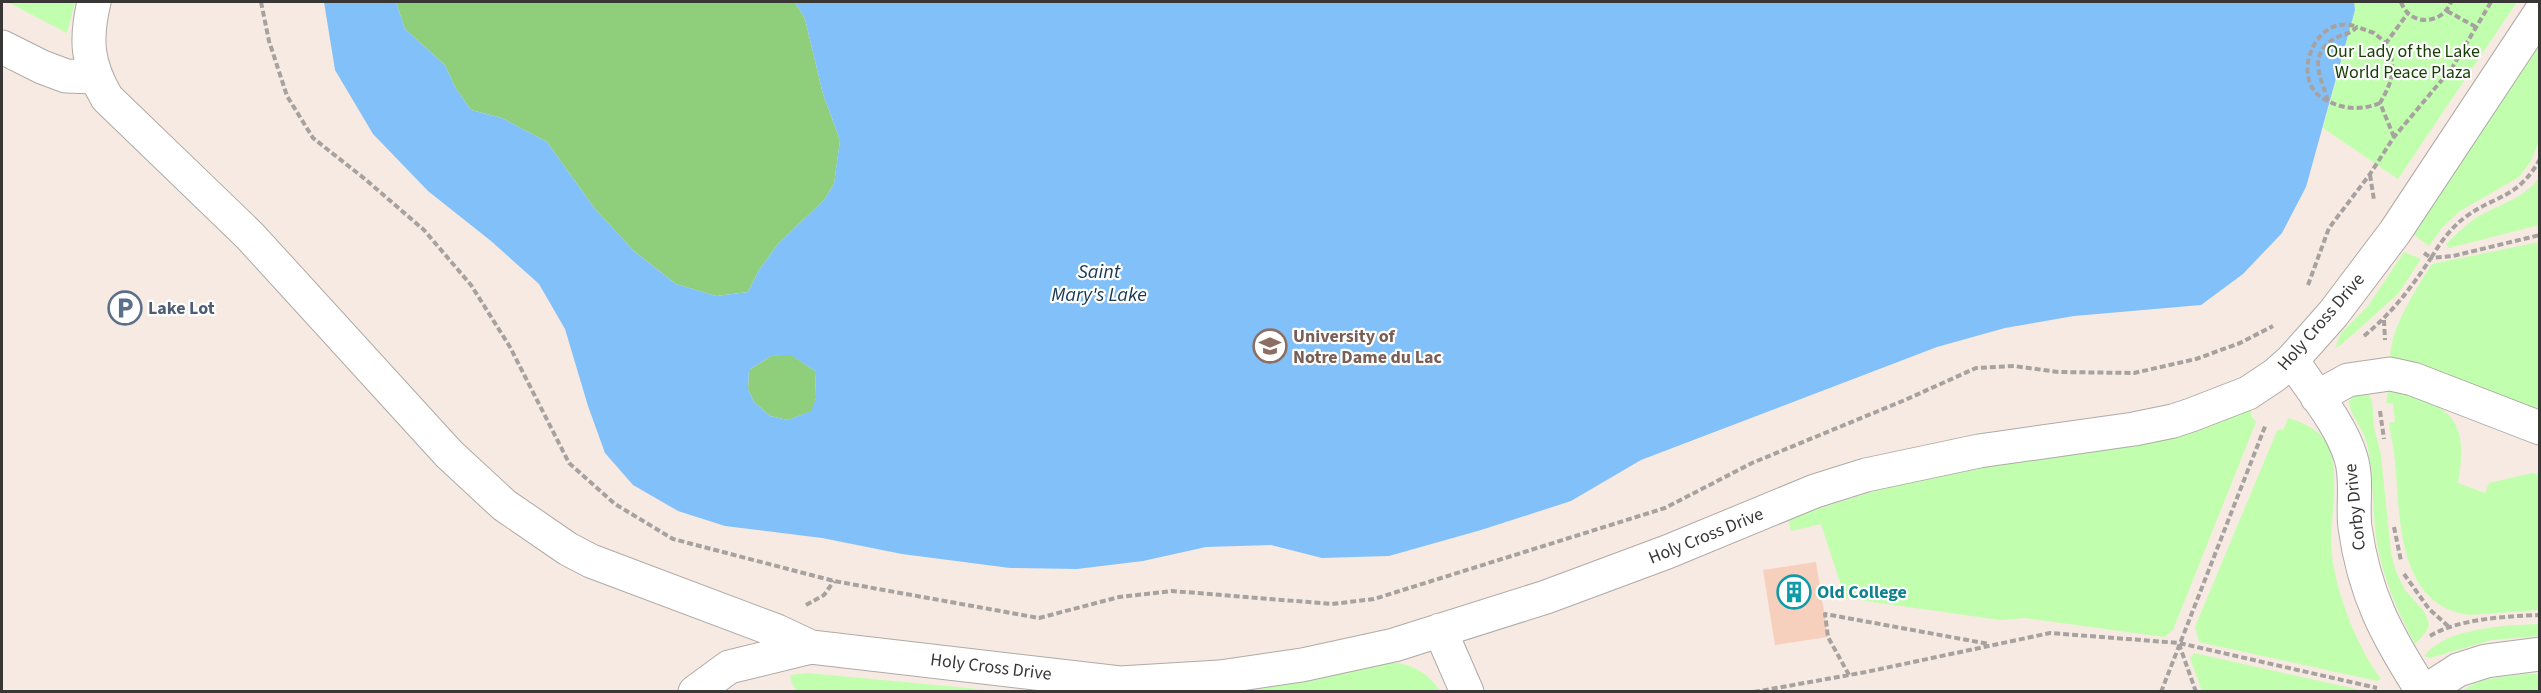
<svg xmlns="http://www.w3.org/2000/svg" width="2541" height="693" font-family="'Source Sans 3',sans-serif">
<style>
.built{fill:#f7eae2}
.green{fill:#c1feae}
.forest{fill:#8fce7b}
.water{fill:#82c0f9;fill-rule:evenodd}
.building{fill:#f7cfbd}
.lines{fill:none;stroke-linecap:round;stroke-linejoin:round}
.minor-casing{stroke:#afaaa7;stroke-width:35}
.path{stroke:#a7a2a0;stroke-width:4;stroke-dasharray:6 3;stroke-linecap:butt}
.minor{stroke:#fff;stroke-width:33}
.labels{text-anchor:middle;dominant-baseline:central;stroke-width:4.5;stroke-linejoin:round;paint-order:stroke}
.park-label{font-size:18px;fill:#163e04;stroke:#fff}
.service-label{font-size:18px;font-weight:bold;fill:#4e5e75;stroke:#fff;text-anchor:start}
.street-label{font-size:18px;fill:#393736;stroke:#fff}
.education-label{font-size:18px;font-weight:bold;fill:#785e54;stroke:#fff;text-anchor:start}
.culture-label{font-size:18px;font-weight:bold;fill:#0d838f;stroke:#fff;text-anchor:start}
.water-label{font-size:20px;font-style:italic;fill:#153753;stroke:#fff}
</style>
<rect width="100%" height="100%" fill="#fdf7f4"/>
<path class="built" d="M 2,2 L 2539,2 L 2539,691 L 2,691 Z"/>
<path class="green" d="M 7,2 L 75,2 L 67,33 L 11,4 Z
M 2354,2 L 2517,2 L 2398,179 L 2323,128 L 2355,10 Z
M 2539,44 L 2539,141 L 2531,161 L 2519,177 L 2460,211 L 2441,229 L 2429,246 L 2414,235 Z
M 2539,178 L 2539,225 L 2449,248 L 2446,244 C 2457,234 2467,223 2479,216 C 2501,204 2524,198 2539,178 Z
M 2539,242 L 2539,411 L 2391,363 C 2386,334 2417,288 2432,264 Z
M 2404,252 L 2421,259 L 2398,294 L 2341,345 L 2335,348 L 2341,333 L 2368,306 Z
M 2389,388 C 2449,407 2470,415 2458,483 L 2485,493 L 2489,483 L 2532,473 L 2539,475 L 2539,610 L 2470,615 C 2401,607 2400,526 2396,473 C 2395,456 2392,440 2389,423 L 2395,422 L 2393,403 L 2386,403 Z
M 2367,390 L 2372,401 L 2374,427 L 2381,455 L 2391,553 L 2396,572 L 2405,590 L 2424,611 L 2429,624 L 2426,632 L 2415,644 C 2397,610 2381,574 2376,536 C 2372,506 2374,474 2367,444 C 2364,429 2352,418 2349,403 L 2353,393 Z
M 2251,408 L 2251,416 L 2256,422 L 2173,630 L 2164,637 L 2025,618 L 2000,620 L 1845,598 L 1821,524 L 1791,531 L 1788,518 L 1907,481 L 1969,466 L 2167,438 L 2221,422 Z
M 2288,418 C 2302,422 2318,429 2326,442 C 2341,467 2331,514 2331,542 C 2332,584 2356,646 2381,679 L 2377,681 L 2208,644 L 2199,642 L 2195,627 L 2277,431 L 2284,429 Z
M 2539,624 L 2539,636 L 2491,640 L 2430,658 L 2424,656 C 2445,628 2506,625 2539,624 Z
M 2194,653 L 2356,689 L 2359,691 L 2202,691 L 2190,658 Z
M 1386,662 C 1410,663 1427,671 1440,691 L 1235,692 L 1314,680 Z
M 807,673 L 1000,691 L 797,691 L 792,684 L 790,675 Z
M 2524,674 L 2539,674 L 2539,691 L 2463,691 C 2480,677 2502,677 2524,674 Z"/>
<path class="forest" d="M 396,2 L 795,2 L 805,19 L 823,94 L 840,140 L 834,184 L 824,200 L 778,244 L 759,270 L 748,292 L 716,296 L 676,284 L 635,252 L 595,209 L 547,142 L 502,118 L 471,110 L 455,87 L 445,65 L 405,29 Z
M 790,354 L 815,371 L 816,398 L 812,411 L 788,420 L 770,416 L 754,402 L 748,389 L 749,370 L 771,356 Z"/>
<path class="water" d="M 324,2 L 396,2 L 405,29 L 445,65 L 455,87 L 471,110 L 502,118 L 547,142 L 595,209 L 635,252 L 676,284 L 716,296 L 748,292 L 759,270 L 778,244 L 824,200 L 834,184 L 840,140 L 823,94 L 805,19 L 795,2 L 2354,2 L 2355,10 L 2306,187 L 2282,233 L 2243,274 L 2201,305 L 2074,316 L 2005,328 L 1937,347 L 1641,460 L 1571,501 L 1481,530 L 1389,556 L 1322,558 L 1271,545 L 1206,547 L 1143,561 L 1077,569 L 1010,568 L 902,554 L 822,538 L 725,526 L 678,511 L 633,485 L 605,453 L 588,406 L 565,329 L 539,284 L 491,241 L 428,191 L 373,134 L 335,70 ZM 791,355 L 815,371 L 816,398 L 811,411 L 788,420 L 770,416 L 754,402 L 748,389 L 749,370 L 771,356 Z"/>
<path class="building" d="M 1816,562 L 1828,637 L 1775,645 L 1763,570 Z"/>
<g class="lines">
<defs>
<path id="minor" d="M 94,2 C 85,40 87,64 107,98 L 250,236 L 449,454 L 504,505 L 568,549 L 591,561 L 777,631 L 811,647
M 2,47 L 42,67 L 66,76 L 95,77
M 2292,360 C 2312,391 2340,422 2351,458 C 2358,481 2352,505 2355,527 C 2364,594 2387,636 2423,692
M 2317,397 L 2348,380 L 2390,374 L 2413,379 L 2540,428
M 1440,630 L 1467,692
M 695,692 L 729,667 L 811,647 L 1120,683 L 1220,677 L 1302,665 L 1394,645 L 1546,597 L 1667,552 L 1815,491 L 1866,475 L 1979,451 L 2134,429 L 2173,421 L 2191,415 L 2248,393 L 2275,375 L 2292,360 L 2333,314 L 2395,232 L 2540,13
M 2424,692 L 2458,670 L 2486,661 L 2540,654"/>
</defs>
<use href="#minor" class="minor-casing"/>
<path class="path" d="M 261,2 L 269,41 L 287,96 L 313,138 L 365,179 L 424,230 L 471,285 L 510,347 L 569,463 L 615,504 L 673,539 L 834,581 L 1039,618 L 1119,597 L 1172,591 L 1332,604 L 1374,599 L 1665,508 L 1752,463 L 1905,400 L 1976,368 L 2014,366 L 2058,372 L 2134,373 L 2196,359 L 2240,343 L 2273,326
M 2401,2 C 2410,27 2442,25 2451,2
M 2447,11 L 2476,27
M 2328,101 C 2286,84 2315,10 2357,27
M 2380,103 C 2363,110 2345,110 2328,101 C 2322,79 2307,58 2332,40 C 2340,34 2350,35 2357,27 L 2374,33 L 2386,43
M 2394,137 L 2380,103 C 2393,80 2397,68 2386,43 L 2408,13
M 2370,175 L 2374,200
M 2424,253 L 2431,258 C 2440,243 2450,229 2464,218 C 2496,194 2517,200 2540,159
M 2308,285 L 2329,228 L 2370,174 L 2394,137 L 2452,68 L 2491,2
M 2384,320 L 2385,340
M 2364,336 C 2392,313 2411,288 2431,258 L 2453,256 L 2540,235
M 2380,411 L 2384,439
M 2394,527 L 2401,561
M 2404,574 L 2429,609 L 2448,626
M 806,605 L 824,595 L 834,581
M 2430,636 C 2457,619 2507,616 2540,615
M 2179,644 L 2196,692
M 1849,675 L 1828,637 L 1825,614 L 1989,644
M 1754,692 L 1866,672 L 2050,633 L 2179,643 L 2377,688
M 2161,692 L 2266,424"/>
<use href="#minor" class="minor"/>
</g>
<defs>
<symbol id="parking-ring" viewBox="-11 -11 22 22"><circle r="9.5" fill="#fff" stroke="#5c6f8a" stroke-width="1.5"/><path d="M-3.5-5.5H1a3.5 3.5 0 0 1 0 7H-1V5.5H-3.5ZM-1-3.4V-.6H.8a1.4 1.4 0 0 0 0-2.8Z" fill="#5c6f8a"/></symbol>
<symbol id="university-ring" viewBox="-11 -11 22 22"><circle r="9.5" fill="#fff" stroke="#8d6e63" stroke-width="1.5"/><path d="M0-5L7-2L0 1L-7-2ZM-4 1L0 2.5L4 1V4Q0 6-4 4Z" fill="#8d6e63"/></symbol>
<symbol id="building-ring" viewBox="-11 -11 22 22"><circle r="9.5" fill="#fff" stroke="#0f9aa8" stroke-width="1.5"/><path d="M-4-6H4V6H1V3H-1V6H-4ZM-2.5-4.3h1.7v1.8h-1.7ZM.8-4.3h1.7v1.8H.8ZM-2.5-1h1.7V.8h-1.7ZM.8-1h1.7V.8H.8Z" fill="#0f9aa8"/></symbol>
</defs>
<g fill-rule="evenodd">
<use href="#parking-ring" x="106" y="289" width="38" height="38"/>
<use href="#university-ring" x="1251" y="327" width="38" height="38"/>
<use href="#building-ring" x="1775" y="573" width="38" height="38"/>
</g>
<g class="labels">
<g class="park-label">
<text x="2403" y="51">Our Lady of the Lake<tspan x="2403" dy="21">World Peace Plaza</tspan></text>
</g>
<g class="service-label">
<text x="148" y="308">Lake Lot</text>
</g>
<g class="street-label">
<text transform="translate(2321 322) rotate(-49)">Holy Cross Drive</text>
<text transform="translate(2355 507) rotate(-96)">Corby Drive</text>
<text transform="translate(1706 536) rotate(-22)">Holy Cross Drive</text>
<text transform="translate(991 667) rotate(7)">Holy Cross Drive</text>
</g>
<g class="education-label">
<text x="1293" y="336">University of<tspan x="1293" dy="21">Notre Dame du Lac</tspan></text>
</g>
<g class="culture-label">
<text x="1817" y="592">Old College</text>
</g>
<g class="water-label">
<text x="1099" y="272">Saint<tspan x="1099" dy="23">Mary's Lake</tspan></text>
</g>
</g>
<rect width="2541" height="693" fill="none" stroke="#393736" stroke-width="6"/>
</svg>
